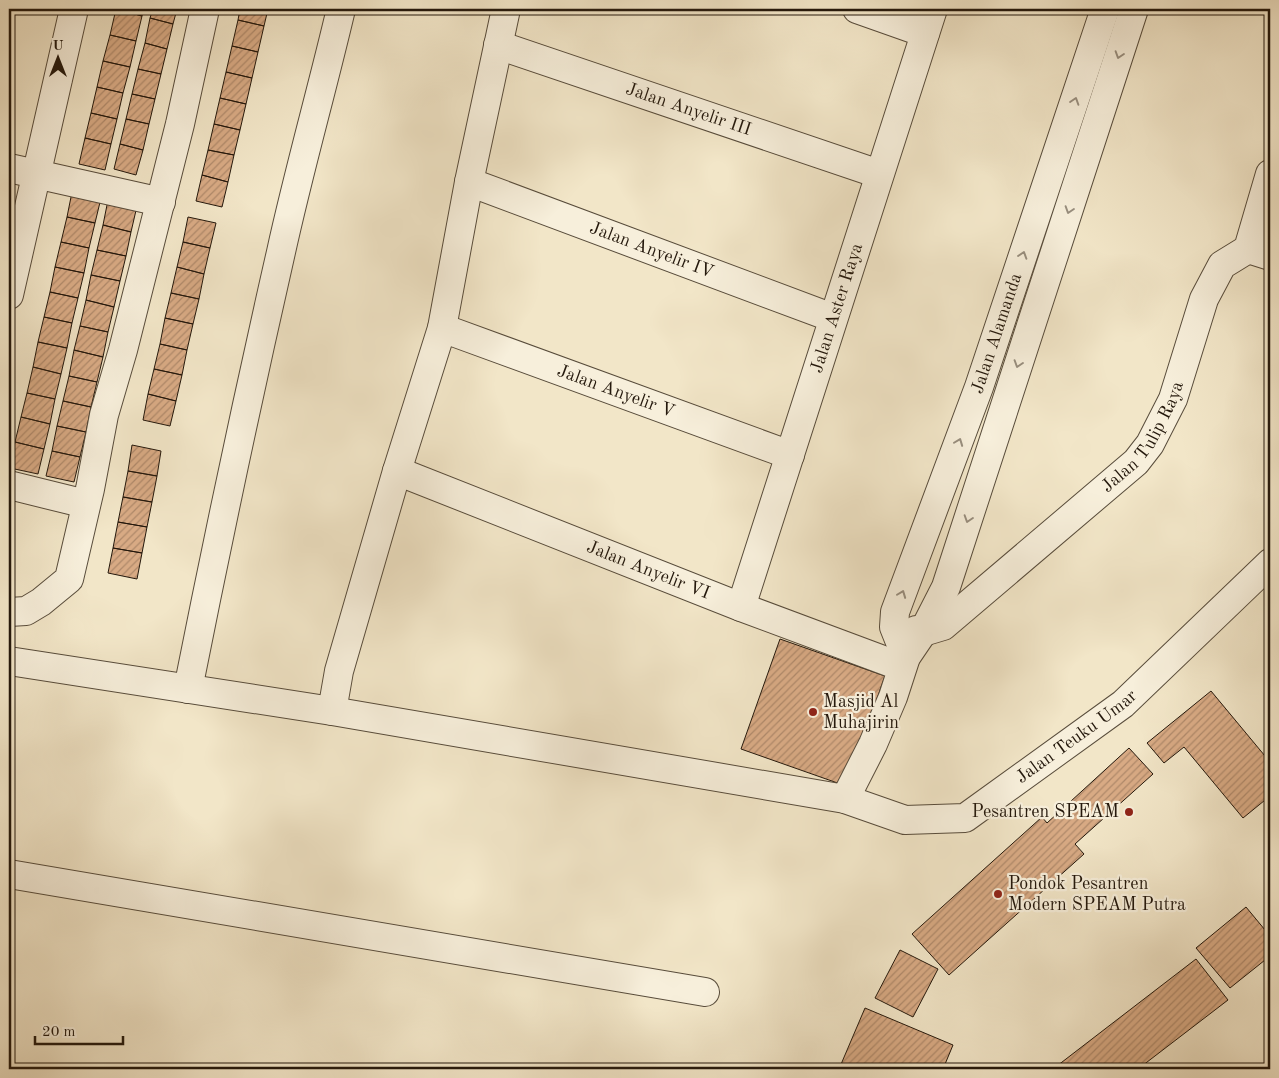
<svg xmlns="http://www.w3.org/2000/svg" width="1279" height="1078" font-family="'Old Standard TT',serif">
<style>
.building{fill:url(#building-hatch);stroke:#24180c}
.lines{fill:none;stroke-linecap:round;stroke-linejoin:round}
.minor-casing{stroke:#584c3b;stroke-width:30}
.minor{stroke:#f7efdb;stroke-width:28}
.oneway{stroke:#988e7e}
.poi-dot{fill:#8f2418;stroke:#f7efdb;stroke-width:2}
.labels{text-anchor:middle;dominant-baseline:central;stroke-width:4.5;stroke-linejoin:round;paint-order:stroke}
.street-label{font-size:18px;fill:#24180c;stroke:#f7efdb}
.poi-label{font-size:18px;fill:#24180c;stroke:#f7efdb;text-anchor:start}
</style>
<defs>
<pattern id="building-hatch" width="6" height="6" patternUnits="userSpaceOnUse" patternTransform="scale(1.25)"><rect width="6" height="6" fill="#d8aa84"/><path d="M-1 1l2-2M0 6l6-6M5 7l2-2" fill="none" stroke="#af896a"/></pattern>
</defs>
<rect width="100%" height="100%" fill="#f2e6c8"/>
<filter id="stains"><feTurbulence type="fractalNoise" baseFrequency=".004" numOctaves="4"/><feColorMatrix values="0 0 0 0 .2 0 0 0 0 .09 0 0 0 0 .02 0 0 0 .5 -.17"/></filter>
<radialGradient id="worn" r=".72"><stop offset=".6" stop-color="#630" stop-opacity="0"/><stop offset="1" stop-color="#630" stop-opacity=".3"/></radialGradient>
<path class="building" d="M 116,9 L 144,9 L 142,16 Z
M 116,9 L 142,16 L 136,41 L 110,35 Z
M 153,9 L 177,9 L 173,24 L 150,18 Z
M 240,9 L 268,9 L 264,26 L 238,20 Z
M 150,18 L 173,24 L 167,49 L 145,43 Z
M 238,20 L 264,26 L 258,52 L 232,46 Z
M 110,35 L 136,41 L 130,67 L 103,61 Z
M 145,43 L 167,49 L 161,74 L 138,69 Z
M 232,46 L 258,52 L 252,78 L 226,72 Z
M 103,61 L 130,67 L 123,93 L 97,87 Z
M 138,69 L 161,74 L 155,99 L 132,94 Z
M 226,72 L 252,78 L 246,104 L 220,98 Z
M 97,87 L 123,93 L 117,119 L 91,113 Z
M 132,94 L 155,99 L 149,124 L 126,119 Z
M 220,98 L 246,104 L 240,130 L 214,124 Z
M 91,113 L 117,119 L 111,144 L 85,138 Z
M 126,119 L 149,124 L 143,150 L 120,144 Z
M 214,124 L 240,130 L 234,155 L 208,150 Z
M 85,138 L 111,144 L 105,170 L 79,164 Z
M 120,144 L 143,150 L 136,175 L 114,169 Z
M 208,150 L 234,155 L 228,182 L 202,175 Z
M 202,175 L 228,182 L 222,207 L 196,201 Z
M 72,192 L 101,198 L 95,223 L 67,217 Z
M 108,200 L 137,206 L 131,232 L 103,225 Z
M 67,217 L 95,223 L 89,248 L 61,242 Z
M 188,217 L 216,223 L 210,248 L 183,242 Z
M 103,225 L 131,232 L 126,256 L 97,250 Z
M 61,242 L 89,248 L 84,273 L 55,267 Z
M 183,242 L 210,248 L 204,274 L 177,267 Z
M 97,250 L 126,256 L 120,281 L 91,275 Z
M 55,267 L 84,273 L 78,298 L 50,292 Z
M 177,267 L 204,274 L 199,299 L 171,293 Z
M 91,275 L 120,281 L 114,307 L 86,300 Z
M 50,292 L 78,298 L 72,323 L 44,317 Z
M 171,293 L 199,299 L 193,324 L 165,318 Z
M 86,300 L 114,307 L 108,332 L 80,326 Z
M 44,317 L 72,323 L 67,348 L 38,342 Z
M 165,318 L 193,324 L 187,350 L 160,344 Z
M 80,326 L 108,332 L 103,357 L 74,350 Z
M 38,342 L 67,348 L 61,374 L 33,367 Z
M 160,344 L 187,350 L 182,375 L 154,369 Z
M 74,350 L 103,357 L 97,382 L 69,376 Z
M 33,367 L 61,374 L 55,399 L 27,393 Z
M 154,369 L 182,375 L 176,401 L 148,394 Z
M 69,376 L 97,382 L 91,407 L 63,401 Z
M 27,393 L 55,399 L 50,424 L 21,417 Z
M 148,394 L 176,401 L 170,426 L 143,420 Z
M 63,401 L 91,407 L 86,432 L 57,426 Z
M 21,417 L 50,424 L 44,449 L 15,442 Z
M 57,426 L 86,432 L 80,457 L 52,451 Z
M 15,442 L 44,449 L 38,474 L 10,468 Z
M 132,445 L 161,451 L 157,476 L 128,471 Z
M 52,451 L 80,457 L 74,482 L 46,476 Z
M 128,471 L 157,476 L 152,502 L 123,497 Z
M 123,497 L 152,502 L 147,527 L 118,522 Z
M 118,522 L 147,527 L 142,553 L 113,548 Z
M 113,548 L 142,553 L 137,579 L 108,573 Z
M 780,639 L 885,676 L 846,786 L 741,749 Z
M 1211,691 L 1270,762 L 1270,796 L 1243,818 L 1184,747 L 1164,763 L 1147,743 Z
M 1129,748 L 1153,774 L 1075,844 L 1084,854 L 949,975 L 912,934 L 1042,817 L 1047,823 Z
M 1246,907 L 1270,936 L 1270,956 L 1230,988 L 1196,948 Z
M 900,950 L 938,969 L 913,1017 L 875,998 Z
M 1196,959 L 1228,1000 L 1138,1069 L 1053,1069 Z
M 865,1008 L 953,1045 L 943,1069 L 839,1069 Z"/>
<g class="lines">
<defs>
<g id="minor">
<path d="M 857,9 L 925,33"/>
<path id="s1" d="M 498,45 L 879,174"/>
<path d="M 9,168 L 161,202"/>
<path id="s2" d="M 469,182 L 833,318"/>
<path d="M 1248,249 L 1270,256"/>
<path d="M 9,295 L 74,9"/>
<path id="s3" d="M 442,328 L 790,455"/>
<path id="s4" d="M 397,471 L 741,607 L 902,667"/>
<path d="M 9,485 L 86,504"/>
<path id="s5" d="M 741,607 L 933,9"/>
<path d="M 9,612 L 26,611 L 41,602 L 69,579 L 90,489 L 104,415 L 123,350 L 180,124 L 205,9"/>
<path id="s6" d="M 916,630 L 923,632 L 943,626 L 1136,462 L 1150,444 L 1173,399 L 1204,299 L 1222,265 L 1248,249 L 1270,174"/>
<path id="s7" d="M 906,657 L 894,627 L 895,612 L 979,387 L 1105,9"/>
<path id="s8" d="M 9,661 L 332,711 L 845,799 L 905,820 L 965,818 L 1123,704 L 1270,563"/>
<path d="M 188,689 C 217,543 248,397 281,252 C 299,170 322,90 341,9"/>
<path d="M 332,711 L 339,671 L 397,471 L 442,328 L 469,182 L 506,9"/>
<path d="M 845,799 L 873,744 L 893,697 L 906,657 L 923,632 L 946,587 L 1134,9"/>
<path d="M 9,874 L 705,992"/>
</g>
</defs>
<use href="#minor" class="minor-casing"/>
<use href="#minor" class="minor"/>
</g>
<defs><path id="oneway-chevron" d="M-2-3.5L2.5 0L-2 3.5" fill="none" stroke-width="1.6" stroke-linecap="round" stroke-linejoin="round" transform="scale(1.25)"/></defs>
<g class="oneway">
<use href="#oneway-chevron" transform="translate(1119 55) rotate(108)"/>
<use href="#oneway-chevron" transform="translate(1075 101) rotate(-72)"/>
<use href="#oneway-chevron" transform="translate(1069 210) rotate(108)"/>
<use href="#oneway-chevron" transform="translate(1023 255) rotate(-72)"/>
<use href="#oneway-chevron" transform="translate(1018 364) rotate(108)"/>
<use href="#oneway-chevron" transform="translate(959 442) rotate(-69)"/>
<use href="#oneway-chevron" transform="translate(968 519) rotate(108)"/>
<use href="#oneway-chevron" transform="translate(902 594) rotate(-69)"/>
</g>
<g class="poi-dot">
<circle cx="813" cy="712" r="5"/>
<circle cx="1129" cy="812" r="5"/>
<circle cx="998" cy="894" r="5"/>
</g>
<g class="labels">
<g class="street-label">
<text stroke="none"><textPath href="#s1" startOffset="201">Jalan Anyelir III</textPath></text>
<text stroke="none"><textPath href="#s2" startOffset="195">Jalan Anyelir IV</textPath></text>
<text stroke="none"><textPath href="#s5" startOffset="314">Jalan Aster Raya</textPath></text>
<text stroke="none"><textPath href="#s7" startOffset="344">Jalan Alamanda</textPath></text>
<text stroke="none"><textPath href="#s3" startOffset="185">Jalan Anyelir V</textPath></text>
<text stroke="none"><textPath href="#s6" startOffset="306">Jalan Tulip Raya</textPath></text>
<text stroke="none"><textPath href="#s4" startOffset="270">Jalan Anyelir VI</textPath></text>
<text stroke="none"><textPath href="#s8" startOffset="1109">Jalan Teuku Umar</textPath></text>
</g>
<g class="poi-label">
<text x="823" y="702">Masjid Al<tspan x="823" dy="21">Muhajirin</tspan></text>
<text x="1119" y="812" text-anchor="end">Pesantren SPEAM</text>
<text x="1008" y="884">Pondok Pesantren<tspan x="1008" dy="21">Modern SPEAM Putra</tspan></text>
</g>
</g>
<rect width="1279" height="1078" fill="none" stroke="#f2e6c8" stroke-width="30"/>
<rect x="10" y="10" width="1259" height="1058" fill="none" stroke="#24180c" stroke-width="2.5"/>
<rect x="15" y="15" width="1249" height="1048" fill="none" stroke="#24180c"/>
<g transform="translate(58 58)" stroke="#f7efdb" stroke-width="4" paint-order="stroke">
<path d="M0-4L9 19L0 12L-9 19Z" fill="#24180c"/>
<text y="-8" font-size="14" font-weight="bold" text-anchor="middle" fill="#24180c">U</text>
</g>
<path d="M35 1036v8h88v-8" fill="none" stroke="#24180c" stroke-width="2.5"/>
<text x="42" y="1036" font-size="15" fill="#24180c" stroke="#f7efdb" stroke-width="4" paint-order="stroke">20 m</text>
<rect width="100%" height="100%" filter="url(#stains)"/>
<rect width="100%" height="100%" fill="url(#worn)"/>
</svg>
